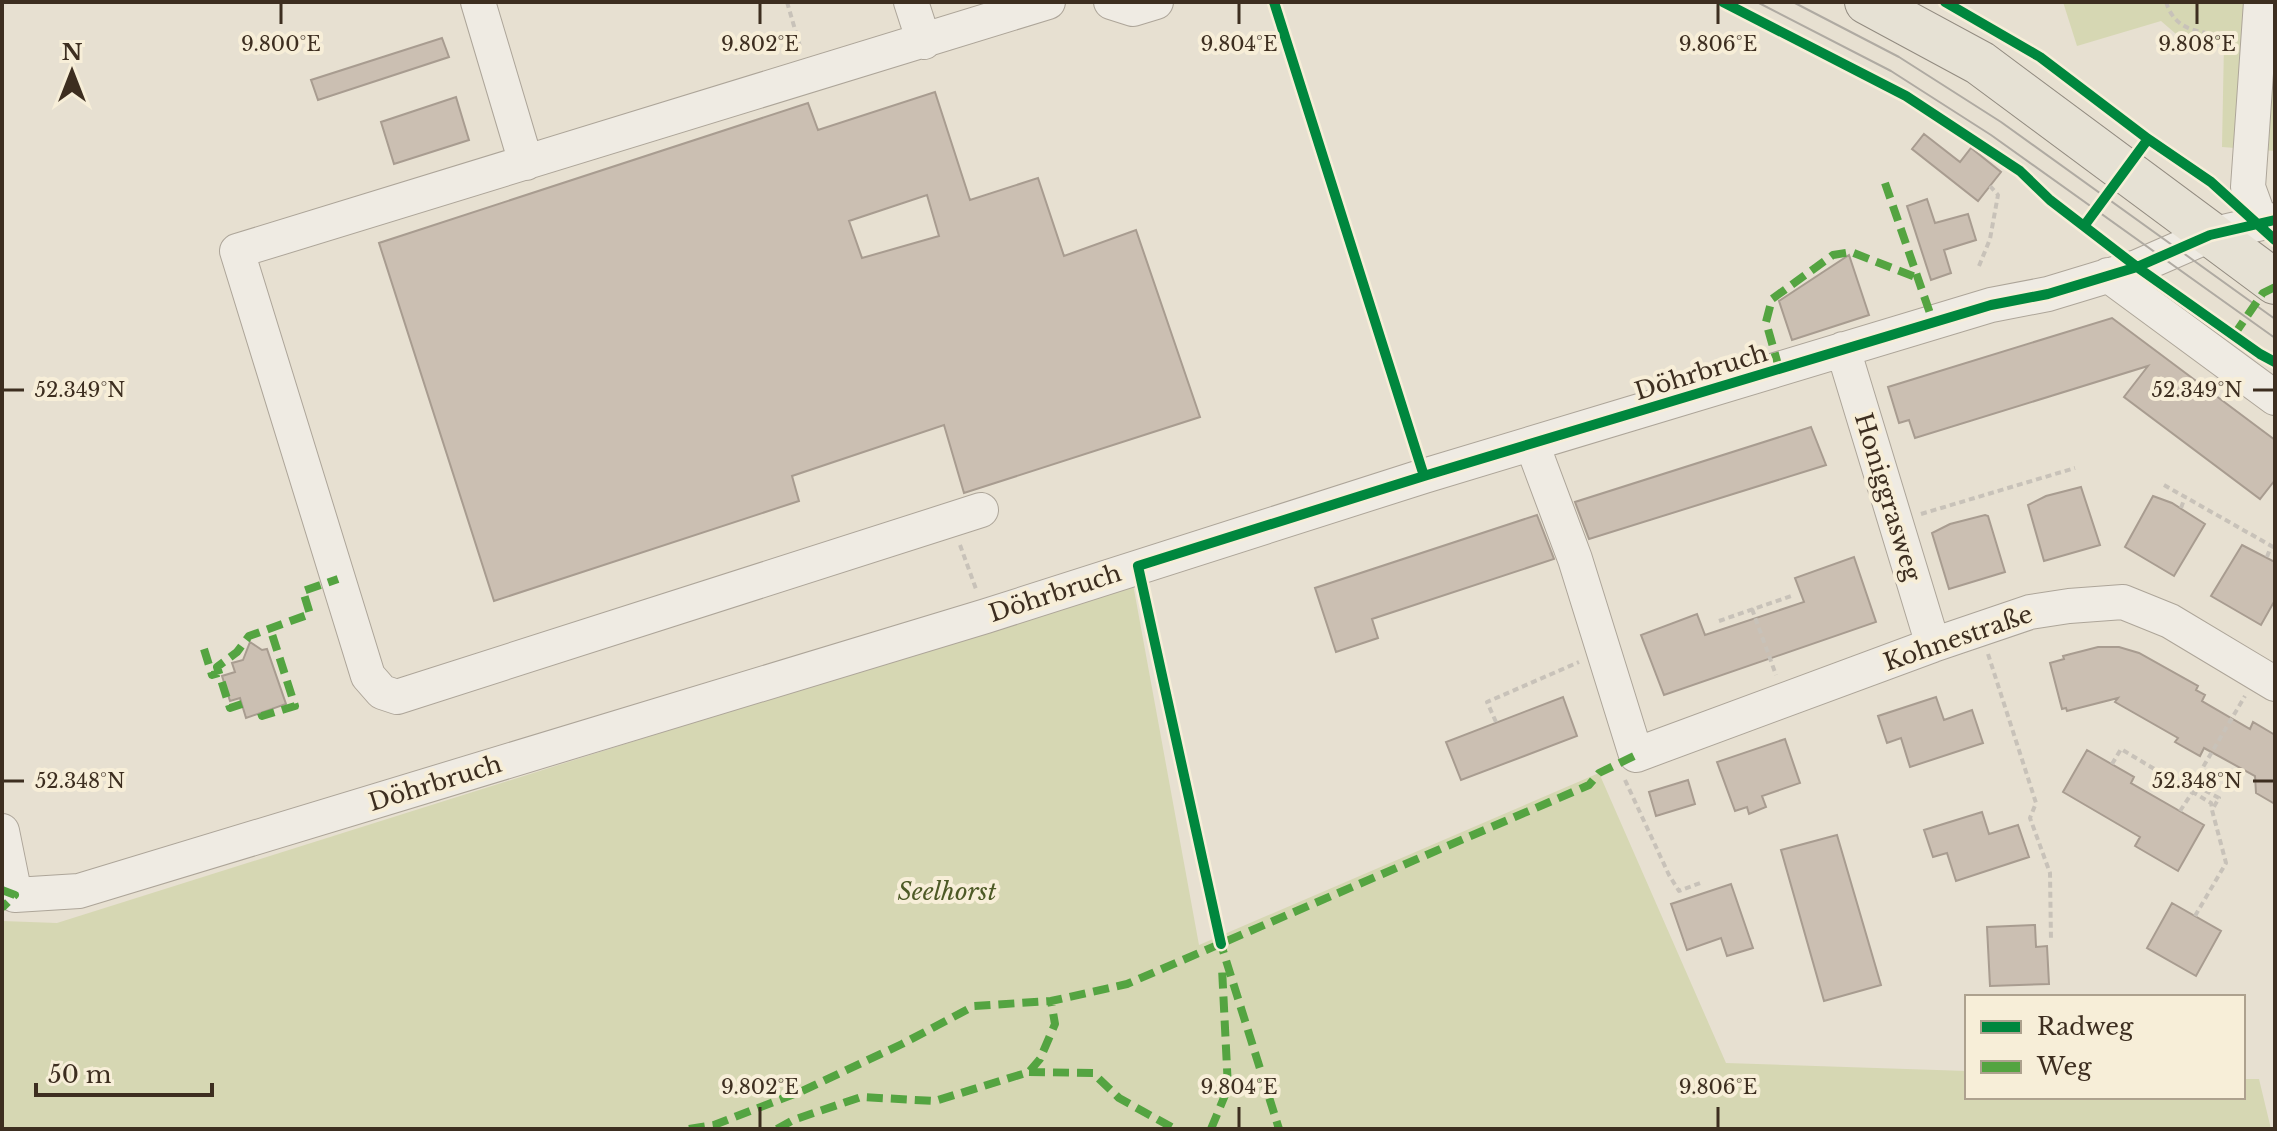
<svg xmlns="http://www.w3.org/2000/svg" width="2277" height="1131" font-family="'Libre Baskerville',serif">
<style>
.green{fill:#d6d7b3}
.building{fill:#cbbfb2;stroke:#a89c90;stroke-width:2;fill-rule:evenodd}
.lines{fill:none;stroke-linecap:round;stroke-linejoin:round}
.minor-casing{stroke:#ada599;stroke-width:36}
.major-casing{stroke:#928b80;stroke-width:46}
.path{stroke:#c8c2b9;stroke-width:4;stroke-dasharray:6 4;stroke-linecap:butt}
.minor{stroke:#efebe3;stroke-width:34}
.major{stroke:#e6e1d4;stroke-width:44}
.tram{stroke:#afaaa2;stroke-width:2}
.quiet{stroke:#54a441;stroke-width:8;stroke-dasharray:16 8;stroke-linecap:butt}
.cycleway-casing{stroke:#f7eed8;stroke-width:15}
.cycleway{stroke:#00873e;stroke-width:10}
.ticks{fill:none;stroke:#3d2e20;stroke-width:3}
.labels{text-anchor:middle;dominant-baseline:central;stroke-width:8;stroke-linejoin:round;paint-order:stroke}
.street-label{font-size:24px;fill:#3d2e20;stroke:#f7eed8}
.park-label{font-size:24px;font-style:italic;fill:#4d5a26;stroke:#f7eed8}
.ticks-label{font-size:20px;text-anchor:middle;fill:#3d2e20;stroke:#f7eed8;stroke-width:8;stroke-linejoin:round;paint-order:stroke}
</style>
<rect width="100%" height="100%" fill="#e7e0d1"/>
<path class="green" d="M 2063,2 L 2275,2 L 2275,151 L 2222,147 L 2224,43 L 2176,34 L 2161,21 L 2077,46 Z
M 1133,584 L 1199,945 L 1599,773 L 1726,1063 L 1967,1071 L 1967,1097 L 2243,1097 L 2243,1079 L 2259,1079 L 2271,1129 L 2,1129 L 2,921 L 57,923 Z"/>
<path class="building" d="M 442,38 L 449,57 L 318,100 L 311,80 Z
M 935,92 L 970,200 L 1038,178 L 1064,256 L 1136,230 L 1200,417 L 964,493 L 944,425 L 792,476 L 799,501 L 494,601 L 379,243 L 808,103 L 818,130 ZM 927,195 L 939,236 L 862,258 L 849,221 Z
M 456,97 L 469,140 L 394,164 L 381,122 Z
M 1924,134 L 1960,162 L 1971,148 L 2001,172 L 1978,201 L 1912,149 Z
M 1927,199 L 1935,223 L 1968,214 L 1976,240 L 1944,250 L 1951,273 L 1931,280 L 1907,206 Z
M 1849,255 L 1869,315 L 1792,340 L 1779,301 Z
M 2112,318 L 2275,440 L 2275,480 L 2260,499 L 2124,397 L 2148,366 L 1915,438 L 1909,420 L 1899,423 L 1888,387 Z
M 1811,427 L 1826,465 L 1589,539 L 1575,502 Z
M 2081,487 L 2100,545 L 2044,561 L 2028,505 L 2046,496 Z
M 2153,496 L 2172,503 L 2205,524 L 2174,576 L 2125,547 Z
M 1537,515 L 1554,559 L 1372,619 L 1378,638 L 1336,652 L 1315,588 Z
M 1985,515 L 1988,516 L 2005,572 L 1949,589 L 1932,533 L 1950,524 Z
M 2242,545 L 2275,562 L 2275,600 L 2261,625 L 2211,596 Z
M 1854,557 L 1876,622 L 1664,695 L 1641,635 L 1697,614 L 1705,635 L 1804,602 L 1795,578 Z
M 250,642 L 262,650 L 267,649 L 286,704 L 246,718 L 240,698 L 230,701 L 222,676 L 235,672 L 232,663 L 243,660 Z
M 2098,647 L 2119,647 L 2139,653 L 2198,686 L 2196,690 L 2205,695 L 2202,701 L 2250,729 L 2253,722 L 2275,735 L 2275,804 L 2256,793 L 2255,776 L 2204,748 L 2200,756 L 2175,742 L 2178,738 L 2115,702 L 2118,698 L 2067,711 L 2066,708 L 2062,709 L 2050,663 L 2064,659 L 2063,656 Z
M 1563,697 L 1577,736 L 1461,780 L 1446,742 Z
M 1936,697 L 1944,720 L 1972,710 L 1983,743 L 1910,767 L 1901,738 L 1887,743 L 1878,716 Z
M 1785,739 L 1800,783 L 1762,796 L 1766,807 L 1749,814 L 1747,807 L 1735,811 L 1717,762 Z
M 2087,750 L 2134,777 L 2131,783 L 2204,825 L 2178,871 L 2135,846 L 2140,837 L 2063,792 Z
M 1688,780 L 1695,804 L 1656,816 L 1649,792 Z
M 1982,812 L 1989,834 L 2018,825 L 2029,857 L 1956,881 L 1947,853 L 1933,857 L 1924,830 Z
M 1837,835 L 1881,985 L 1824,1001 L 1781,850 Z
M 1731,884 L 1753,948 L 1727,956 L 1721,938 L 1687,950 L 1671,904 Z
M 2172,903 L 2221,931 L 2196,976 L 2147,948 Z
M 2035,925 L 2036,947 L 2047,946 L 2049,984 L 1990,986 L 1987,927 Z"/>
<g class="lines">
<defs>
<path id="minor" d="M 478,2 L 526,163
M 911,2 L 924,42
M 1111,2 L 1133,9 L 1156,2
M 2261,223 L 2248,187 L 2261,2
M 2108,275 L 2275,398
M 1843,349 L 1933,645
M 1532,444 L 1575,559 L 1636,755 L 1933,645 L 2030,612 L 2069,606 L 2123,602 L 2170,621 L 2275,684
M 981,510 L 397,697 L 382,692 L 368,676 L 237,251 L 1048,2
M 2,831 L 15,895 L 79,891 L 986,616 L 1424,476 L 1991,305 L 2048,294 L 2137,267 L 2210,235 L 2275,220"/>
<path id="major" d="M 1867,2 L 1980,63 L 2275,282"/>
</defs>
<use href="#minor" class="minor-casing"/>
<use href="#major" class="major-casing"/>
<path class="path" d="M 787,2 L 801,50
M 2166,2 C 2176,34 2204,32 2233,37
M 1979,266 L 1990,239 L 1998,195 L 1990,186
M 2164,485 L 2275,548
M 2181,508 L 2185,497
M 1921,514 L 2075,468
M 960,545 L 976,589
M 2267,557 L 2271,546
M 1752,609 L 1776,675
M 1719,621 L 1794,595
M 1988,654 L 2036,803 L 2030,818 L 2050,873 L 2051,941
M 1496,722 L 1487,702 L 1579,662
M 2112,764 L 2121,749 L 2211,803 L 2212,808
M 1625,780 L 1669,875 L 1679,891 L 1703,882
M 2180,811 L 2192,793
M 2195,916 L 2226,863 L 2212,810 L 2219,798 L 2193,784 L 2245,696"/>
<use href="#minor" class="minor"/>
<use href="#major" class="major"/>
<path class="tram" d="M 1757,2 L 1891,71 L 1991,135 L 2275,338
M 1793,2 L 1899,57 L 2001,122 L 2275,319"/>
<path class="quiet" d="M 1885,183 L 1933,322
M 2234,335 L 2263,293 L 2275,287
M 1779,368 L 1766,322 L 1772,299 L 1833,255 L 1851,252 L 1918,278
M 204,649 L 212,675 L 219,673
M 242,704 L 230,708 L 217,667 L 237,652 L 249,636 L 310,614 L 303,591 L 338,579
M 261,713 L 262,716 L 295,706 L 270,628
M 2,890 L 15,895 L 2,908
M 1219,938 L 1279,1129
M 1029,1072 L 1093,1073 L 1119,1098 L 1175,1129
M 689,1129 L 714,1125 L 802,1091 L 902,1044 L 974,1006 L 1051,1001 L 1127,984 L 1589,785 L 1599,773 L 1636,755
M 777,1129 L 793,1120 L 861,1097 L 935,1101 L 1029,1072 L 1040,1059 L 1055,1024 L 1051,1001
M 1211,1129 L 1228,1088 L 1222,968"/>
<defs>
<path id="cycleway" d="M 1274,2 L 1424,476
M 1723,2 L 1906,96 L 2020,171 L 2050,200 L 2137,267 L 2260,354 L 2275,362
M 1945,2 L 2040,57 L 2148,139 L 2211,182 L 2275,240
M 2084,226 L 2148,139
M 1221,944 L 1138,566 L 1424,476 L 1991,305 L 2048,294 L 2137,267 L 2210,235 L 2275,220"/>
</defs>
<use href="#cycleway" class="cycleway-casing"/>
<use href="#cycleway" class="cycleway"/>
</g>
<path class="ticks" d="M 281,4 L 281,24M 760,4 L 760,24M 1239,4 L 1239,24M 1718,4 L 1718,24M 2197,4 L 2197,24M 4,390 L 24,390M 2253,390 L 2273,390M 4,781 L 24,781M 2253,781 L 2273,781M 760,1107 L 760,1127M 1239,1107 L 1239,1127M 1718,1107 L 1718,1127"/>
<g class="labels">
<g class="street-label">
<text transform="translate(1701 372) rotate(-17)">Döhrbruch</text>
<text transform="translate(1888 497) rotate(73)">Honiggrasweg</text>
<text transform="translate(1055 593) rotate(-18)">Döhrbruch</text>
<text transform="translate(1958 638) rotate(-19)">Kohnestraße</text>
<text transform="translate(435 783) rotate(-17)">Döhrbruch</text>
</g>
<g class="park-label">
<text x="947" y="891">Seelhorst</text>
</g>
</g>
<g class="ticks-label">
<text x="281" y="51">9.800°E</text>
<text x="760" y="51">9.802°E</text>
<text x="1239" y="51">9.804°E</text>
<text x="1718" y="51">9.806°E</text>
<text x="2197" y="51">9.808°E</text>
<text x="80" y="397">52.349°N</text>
<text x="2197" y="397">52.349°N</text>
<text x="80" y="788">52.348°N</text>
<text x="2197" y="788">52.348°N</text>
<text x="760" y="1094">9.802°E</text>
<text x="1239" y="1094">9.804°E</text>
<text x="1718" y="1094">9.806°E</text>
</g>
<rect width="2277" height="1131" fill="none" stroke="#3d2e20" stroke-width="8"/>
<rect x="1965" y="995" width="280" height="104" fill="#f7eed8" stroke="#ada18e" stroke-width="2"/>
<rect x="1981" y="1021" width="40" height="12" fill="#00873e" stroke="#ada18e" stroke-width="2"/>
<text x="2037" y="1035" font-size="24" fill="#3d2e20">Radweg</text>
<rect x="1981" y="1061" width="40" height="12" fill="#54a441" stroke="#ada18e" stroke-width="2"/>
<text x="2037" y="1075" font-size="24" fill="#3d2e20">Weg</text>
<g transform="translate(72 72)" stroke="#f7eed8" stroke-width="6" paint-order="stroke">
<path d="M0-6L14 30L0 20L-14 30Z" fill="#3d2e20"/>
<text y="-12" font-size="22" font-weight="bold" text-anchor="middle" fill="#3d2e20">N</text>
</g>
<path d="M36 1083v12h176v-12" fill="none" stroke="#3d2e20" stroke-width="4"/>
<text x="48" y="1083" font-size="24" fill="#3d2e20" stroke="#f7eed8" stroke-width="6" paint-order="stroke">50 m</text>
</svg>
